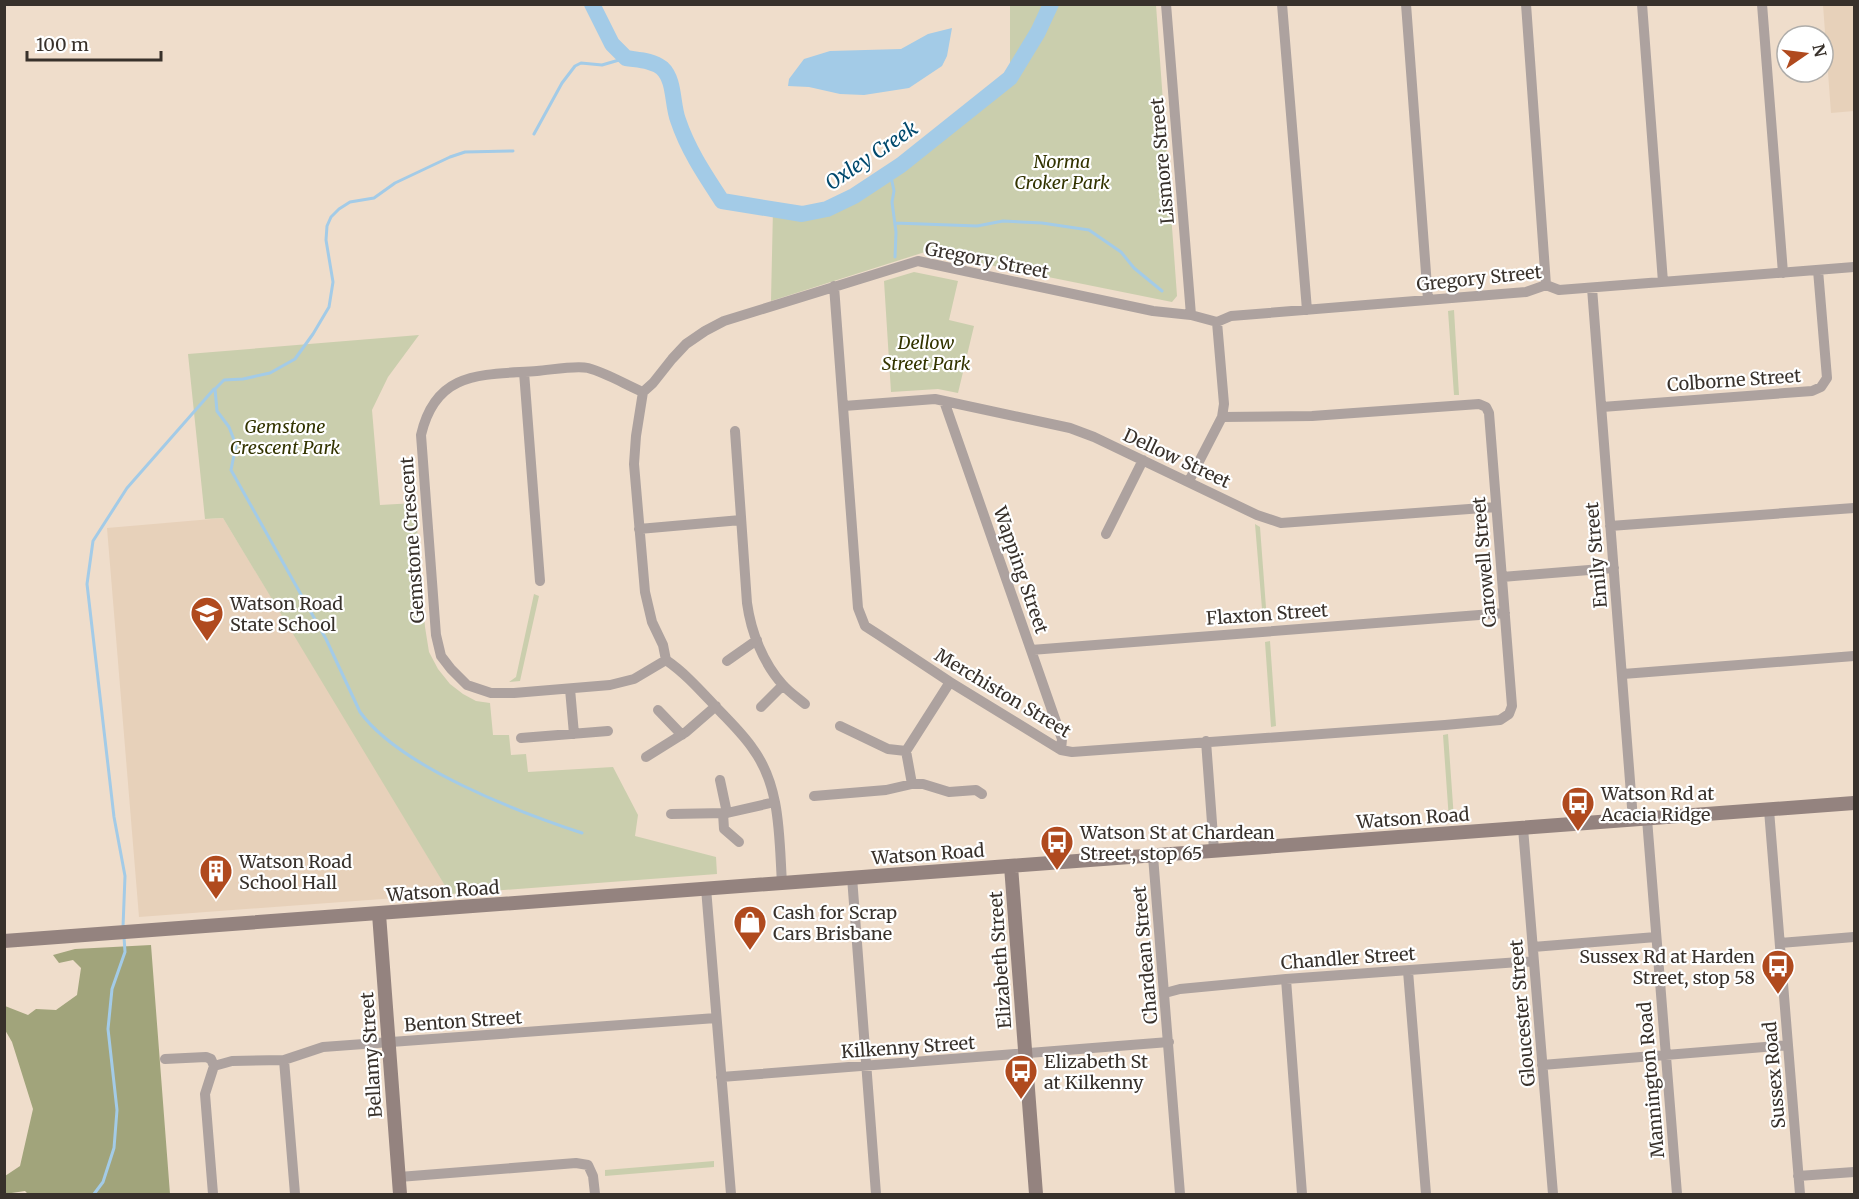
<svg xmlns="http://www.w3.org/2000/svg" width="1859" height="1199" font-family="Merriweather,serif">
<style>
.built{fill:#e7d1ba}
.green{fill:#cacead}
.forest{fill:#a1a47b}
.water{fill:#a3cbe7}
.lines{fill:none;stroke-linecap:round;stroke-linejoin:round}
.stream{stroke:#a3cbe7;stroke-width:3}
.river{stroke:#a3cbe7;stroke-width:16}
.street{stroke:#ada29f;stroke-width:10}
.secondary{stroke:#94837f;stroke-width:14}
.labels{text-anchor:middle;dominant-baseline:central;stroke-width:4.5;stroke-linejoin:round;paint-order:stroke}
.park-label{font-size:18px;font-style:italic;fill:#333400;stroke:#fff}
.street-label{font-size:18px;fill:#38312b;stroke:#fff}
.poi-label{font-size:18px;fill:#38312b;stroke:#fff;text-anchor:start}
.water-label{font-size:20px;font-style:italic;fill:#00496d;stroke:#fff}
</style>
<rect width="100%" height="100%" fill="#efddcb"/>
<path class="built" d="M 1823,5 L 1854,5 L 1854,111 L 1831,113 Z
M 223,518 L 368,756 L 450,894 L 139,917 L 107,528 Z"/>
<path class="green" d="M 1010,5 L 1156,5 L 1177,296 L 1172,302 L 925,252 L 771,301 L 773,209 L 802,214 L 827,209 L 854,196 L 901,165 L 1010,78 Z
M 914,272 L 958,281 L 949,320 L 974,326 L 958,393 L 938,389 L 891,392 L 884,281 Z
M 1454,310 L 1459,395 L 1454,395 L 1448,311 Z
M 419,335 L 388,377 L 372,410 L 380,505 L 415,503 L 425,627 L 429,652 L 438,669 L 450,684 L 463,694 L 476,701 L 490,703 L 493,735 L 509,735 L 511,755 L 526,754 L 528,772 L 613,767 L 638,815 L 635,836 L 716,857 L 717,874 L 450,894 L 223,518 L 205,519 L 188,354 Z
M 1255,524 L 1260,527 L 1267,621 L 1263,621 Z
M 534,594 L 539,596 L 520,681 L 509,682 L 516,677 Z
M 1270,641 L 1276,726 L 1271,727 L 1265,642 Z
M 1448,734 L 1454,819 L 1449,820 L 1443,735 Z
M 714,1161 L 714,1167 L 605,1176 L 605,1170 Z"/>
<path class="forest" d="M 151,945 L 170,1194 L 28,1194 L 25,1191 L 5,1194 L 5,1176 L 20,1166 L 33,1109 L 12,1042 L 5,1030 L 5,1006 L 28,1015 L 36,1009 L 56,1010 L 77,995 L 81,968 L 73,960 L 59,963 L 53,955 L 75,949 Z"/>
<path class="water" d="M 952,28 L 947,56 L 942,66 L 909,88 L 864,95 L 840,94 L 809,87 L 788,86 L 789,79 L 804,59 L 830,51 L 901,49 L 928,34 Z"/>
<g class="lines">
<path class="stream" d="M 534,134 L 562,83 L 575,66 L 581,63 L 602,65 L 626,58
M 513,151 L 465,152 L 450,157 L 395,183 L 374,198 L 350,202 L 339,209 L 331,217 L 327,226 L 326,240 L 333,282 L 329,307 L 313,334 L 295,359 L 270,373 L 243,379 L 224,380 L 215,389 L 217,411 L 229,427 L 236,445 L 231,470 L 326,639 L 360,712 C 400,767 518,812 582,833
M 890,172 L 894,191 L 892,202 L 896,232 L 895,257
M 895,223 L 977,226 L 1003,221 L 1042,223 L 1089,230 L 1121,252 L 1134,268 L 1162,291
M 123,927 L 125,876 L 114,817 L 87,584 L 93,541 L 127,488 L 214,389
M 94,1194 L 103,1182 L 114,1148 L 117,1110 L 108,1029 L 112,989 L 125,952 L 124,937"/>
<path class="river" d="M 592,4 L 612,44 L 626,58 C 638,60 652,60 662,68 C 675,80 672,104 678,120 C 688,150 705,175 722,201 L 802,214 L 827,209 L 854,196 L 901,165 L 1010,78 L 1038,32 L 1051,4"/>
<path class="street" d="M 1166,4 L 1191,315
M 1282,4 L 1307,310
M 1406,4 L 1428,300
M 1526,4 L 1546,285
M 1642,4 L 1663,282
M 1762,4 L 1783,273
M 834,286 L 858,608 L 865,626 L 879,635 L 950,682 L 1061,750 L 1072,752 L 1445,725 L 1500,720 L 1509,714 L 1512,706 L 1489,413 L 1486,407 L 1479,404 L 1312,416 L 1222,417
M 1592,288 L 1633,820
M 524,372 L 540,581
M 643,392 C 626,385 607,373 588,368 C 576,365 551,370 537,371 C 482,375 436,370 421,435 L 436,635 L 441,656 L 451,669 L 467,685 L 491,693 L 514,693 L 610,685 L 634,679 L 666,660
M 944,401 L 1062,739 L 1061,750
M 844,406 L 935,399 L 1070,428 L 1094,437 L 1257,515 L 1281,523 L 1496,507
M 1602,407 L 1812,391 L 1821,387 L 1827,378 L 1818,270
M 735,431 L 747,603 C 751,632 763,663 783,685 C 789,692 798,698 805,704
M 1189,481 L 1222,417 L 1224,404 L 1217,322
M 1610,526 L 1854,508
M 639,529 L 741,520
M 1106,534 L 1143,460
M 1502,577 L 1614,568
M 1031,650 L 1505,613
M 727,661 L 757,640
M 1623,674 L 1854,656
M 570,689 L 574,734
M 761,707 L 783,685
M 658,710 L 682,735
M 840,726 L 888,749 L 906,751
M 521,738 L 608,731
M 1206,741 L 1214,850
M 906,751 L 912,784 L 923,784 L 949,792 L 976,790 L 982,794
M 906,751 L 950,682
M 646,757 L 686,732 L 716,706
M 720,780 L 727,813
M 814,796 L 886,790 L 912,784
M 1769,810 L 1800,1194
M 723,813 L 724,829 L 739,842
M 671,814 L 727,813 L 775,802
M 1647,819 L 1677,1194
M 1523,828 L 1553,1194
M 1153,856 L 1180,1194
M 852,877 L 876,1194
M 782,883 C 779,838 781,787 753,749 C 743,734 729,721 716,707 C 700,690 685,673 666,660 L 663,645 L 652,622 L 645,592 L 634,464 L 636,436 L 643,392 L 653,383 L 672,359 L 686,344 L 705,331 L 724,321 L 918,261 L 1153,311 L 1191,315 L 1217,322 L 1231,316 L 1526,292 L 1546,285 L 1559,290 L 1854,267
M 706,888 L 731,1194
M 1780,943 L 1854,937
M 1533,947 L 1656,937
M 1408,971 L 1426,1194
M 1286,979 L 1302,1194
M 1165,993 L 1180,989 L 1286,979 L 1534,961
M 165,1059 L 206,1057 L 211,1059 L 214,1066
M 284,1060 L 295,1194
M 1542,1065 L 1788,1045
M 214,1066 L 232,1061 L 284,1060 L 323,1047 L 716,1018
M 721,1077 L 1169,1042
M 1798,1176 L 1854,1172
M 399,1177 L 576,1163 L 588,1165 L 593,1176 L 595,1194
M 213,1194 L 205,1094 L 214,1066"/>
<path class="secondary" d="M 1011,866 L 1036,1194
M 379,914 L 400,1194
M 4,941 L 1854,803"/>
</g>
<defs>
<symbol id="school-pin" viewBox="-11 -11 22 30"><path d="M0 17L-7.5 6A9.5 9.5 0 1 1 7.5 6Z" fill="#b04a1e" stroke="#fff"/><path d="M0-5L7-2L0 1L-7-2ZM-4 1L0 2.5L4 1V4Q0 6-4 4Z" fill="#fff"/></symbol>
<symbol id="bus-pin" viewBox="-11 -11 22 30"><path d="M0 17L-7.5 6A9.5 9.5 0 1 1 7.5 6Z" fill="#b04a1e" stroke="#fff"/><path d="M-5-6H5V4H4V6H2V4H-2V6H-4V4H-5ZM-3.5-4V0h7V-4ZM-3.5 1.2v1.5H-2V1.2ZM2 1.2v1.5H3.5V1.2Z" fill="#fff"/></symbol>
<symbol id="building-pin" viewBox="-11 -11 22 30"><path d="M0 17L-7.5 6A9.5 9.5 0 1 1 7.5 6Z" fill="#b04a1e" stroke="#fff"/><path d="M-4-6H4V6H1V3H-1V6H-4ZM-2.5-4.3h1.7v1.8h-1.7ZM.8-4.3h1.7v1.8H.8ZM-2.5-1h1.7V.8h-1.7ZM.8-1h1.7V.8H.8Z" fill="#fff"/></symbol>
<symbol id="shop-pin" viewBox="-11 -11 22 30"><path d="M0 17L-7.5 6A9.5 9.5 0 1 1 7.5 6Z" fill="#b04a1e" stroke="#fff"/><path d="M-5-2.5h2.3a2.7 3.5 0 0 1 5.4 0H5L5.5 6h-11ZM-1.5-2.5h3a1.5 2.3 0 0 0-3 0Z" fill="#fff"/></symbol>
</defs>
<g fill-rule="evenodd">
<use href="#school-pin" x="188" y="594" width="38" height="52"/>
<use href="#bus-pin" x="1559" y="784" width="38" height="52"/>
<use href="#bus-pin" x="1038" y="823" width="38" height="52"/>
<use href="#building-pin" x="197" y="852" width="38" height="52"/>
<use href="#shop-pin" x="731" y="903" width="38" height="52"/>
<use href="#bus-pin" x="1759" y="947" width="38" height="52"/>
<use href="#bus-pin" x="1002" y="1052" width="38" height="52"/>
</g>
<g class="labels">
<g class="park-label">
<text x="1062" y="161">Norma<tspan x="1062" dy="21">Croker Park</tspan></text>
<text x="926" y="342">Dellow<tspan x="926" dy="21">Street Park</tspan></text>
<text x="285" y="426">Gemstone<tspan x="285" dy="21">Crescent Park</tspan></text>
</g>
<g class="street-label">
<text transform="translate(1162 161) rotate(-95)">Lismore Street</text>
<text transform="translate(987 260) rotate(11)">Gregory Street</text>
<text transform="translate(1479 278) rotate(-6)">Gregory Street</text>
<text transform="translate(1734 380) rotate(-4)">Colborne Street</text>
<text transform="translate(1177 458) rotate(25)">Dellow Street</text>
<text transform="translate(412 540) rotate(-94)">Gemstone Crescent</text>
<text transform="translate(1596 555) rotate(-95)">Emily Street</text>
<text transform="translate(1484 562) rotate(-95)">Carowell Street</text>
<text transform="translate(1021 570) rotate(71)">Wapping Street</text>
<text transform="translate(1267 614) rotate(-4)">Flaxton Street</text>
<text transform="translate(1003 693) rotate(31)">Merchiston Street</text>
<text transform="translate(1413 818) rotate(-4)">Watson Road</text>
<text transform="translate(928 854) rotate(-4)">Watson Road</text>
<text transform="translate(443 891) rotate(-4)">Watson Road</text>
<text transform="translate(1145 955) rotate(-95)">Chardean Street</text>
<text transform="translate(1348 958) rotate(-4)">Chandler Street</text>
<text transform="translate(1000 960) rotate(-94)">Elizabeth Street</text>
<text transform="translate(1522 1013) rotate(-95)">Gloucester Street</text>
<text transform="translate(463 1021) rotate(-4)">Benton Street</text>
<text transform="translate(908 1047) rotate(-4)">Kilkenny Street</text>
<text transform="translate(371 1055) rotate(-94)">Bellamy Street</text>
<text transform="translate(1774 1075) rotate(-95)">Sussex Road</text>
<text transform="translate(1651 1080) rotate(-95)">Mannington Road</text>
</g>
<g class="poi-label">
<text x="230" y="603">Watson Road<tspan x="230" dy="21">State School</tspan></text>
<text x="1601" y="793">Watson Rd at<tspan x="1601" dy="21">Acacia Ridge</tspan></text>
<text x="1080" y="832">Watson St at Chardean<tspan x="1080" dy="21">Street, stop 65</tspan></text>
<text x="239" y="861">Watson Road<tspan x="239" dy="21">School Hall</tspan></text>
<text x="773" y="912">Cash for Scrap<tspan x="773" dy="21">Cars Brisbane</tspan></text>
<text x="1755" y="956" text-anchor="end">Sussex Rd at Harden<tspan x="1755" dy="21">Street, stop 58</tspan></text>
<text x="1044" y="1061">Elizabeth St<tspan x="1044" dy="21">at Kilkenny</tspan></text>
</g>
<g class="water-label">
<text transform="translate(871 155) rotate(-34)">Oxley Creek</text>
</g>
</g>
<rect width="1859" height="1199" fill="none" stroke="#38312b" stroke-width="12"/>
<g transform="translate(1805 54) rotate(76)"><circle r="28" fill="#ffffff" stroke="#afadaa" stroke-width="1.5"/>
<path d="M0-4.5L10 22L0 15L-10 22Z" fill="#b04a1e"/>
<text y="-9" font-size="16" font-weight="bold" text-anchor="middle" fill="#38312b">N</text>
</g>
<path d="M27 51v9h134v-9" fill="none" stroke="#38312b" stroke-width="3"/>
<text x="36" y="51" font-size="18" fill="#38312b" stroke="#ffffff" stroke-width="4.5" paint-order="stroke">100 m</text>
</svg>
